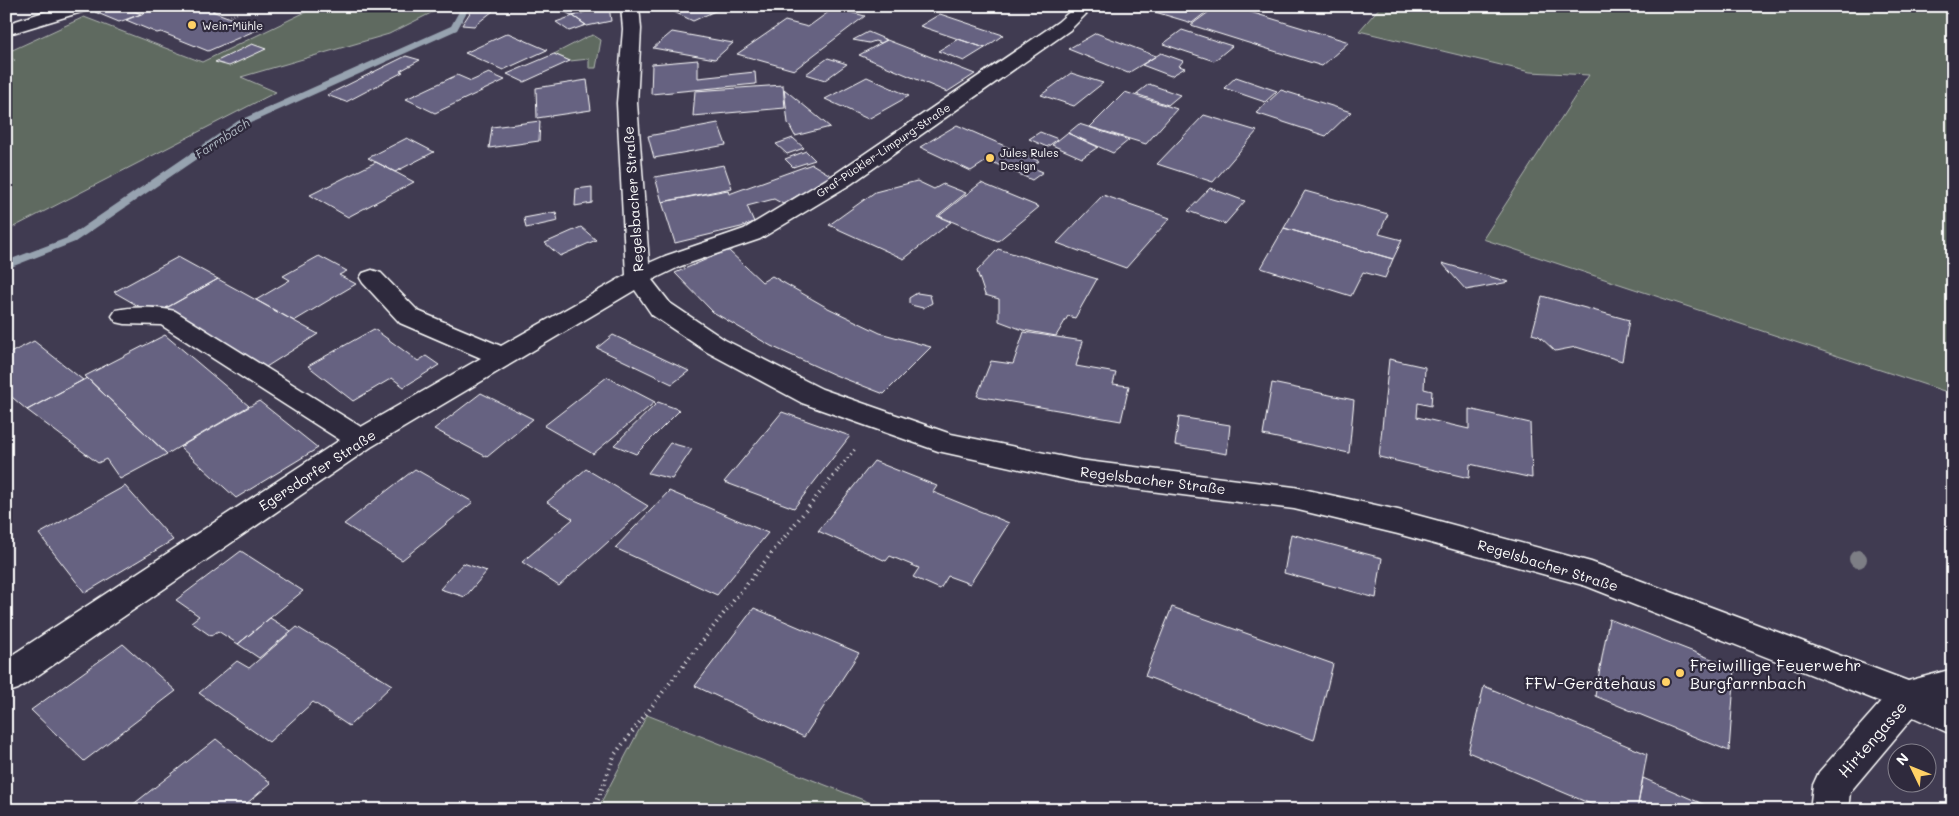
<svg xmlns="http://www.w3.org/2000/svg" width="1959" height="816" font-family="Mali,sans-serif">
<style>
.green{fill:#5f6b61;stroke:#afb5b0}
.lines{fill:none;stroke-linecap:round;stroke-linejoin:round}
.stream{fill:#97a3b0;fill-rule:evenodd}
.building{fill:#666281;stroke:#fff}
.minor-casing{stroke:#fff;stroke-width:3}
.path-far2{stroke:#fff;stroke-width:2.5;stroke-dasharray:0.5 2.5;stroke-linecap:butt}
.path-far1{stroke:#fff;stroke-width:3;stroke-dasharray:1 4;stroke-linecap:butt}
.path{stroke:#fff;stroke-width:4;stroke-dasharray:1 4.5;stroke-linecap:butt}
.minor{fill:#2f2a3d;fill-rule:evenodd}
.tree{fill:#7d7e85}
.poi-dot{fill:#ffd166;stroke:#2f2a3d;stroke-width:2}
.labels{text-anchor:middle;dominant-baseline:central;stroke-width:4.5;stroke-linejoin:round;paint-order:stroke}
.far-poi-label{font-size:11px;fill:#fff;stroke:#2f2a3d;text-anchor:start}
.far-street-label{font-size:11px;fill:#fff;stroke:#2f2a3d}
.far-water-label{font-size:12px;font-style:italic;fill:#b1bac4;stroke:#2f2a3d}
.street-label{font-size:14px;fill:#fff;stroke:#2f2a3d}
.near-poi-label{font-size:16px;fill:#fff;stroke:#2f2a3d;text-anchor:start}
.near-street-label{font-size:16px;fill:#fff;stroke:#2f2a3d}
</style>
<rect width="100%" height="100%" fill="#403b51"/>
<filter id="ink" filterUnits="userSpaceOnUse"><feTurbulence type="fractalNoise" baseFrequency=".02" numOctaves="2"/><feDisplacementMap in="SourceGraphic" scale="10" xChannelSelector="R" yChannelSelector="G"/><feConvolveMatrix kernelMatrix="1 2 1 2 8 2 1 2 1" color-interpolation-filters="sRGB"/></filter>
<g filter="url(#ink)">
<path class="green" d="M 318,6 L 445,6 L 389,34 L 241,77 L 276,92 L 6,231 L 6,53 L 84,17 L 202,62 Z
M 1381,6 L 1952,6 L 1953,394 L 1483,239 L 1589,75 L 1530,72 L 1359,31 Z
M 593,35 L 601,40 L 596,68 L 589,68 L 589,59 L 570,61 L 554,54 L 587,37 Z
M 647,715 L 889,810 L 890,810 L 597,810 Z"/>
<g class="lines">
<path class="stream" d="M 462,6 L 470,6 L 457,30 L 246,125 L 75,242 L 6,269 L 6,261 L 67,238 L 238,121 L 451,26 Z"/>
</g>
<path class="building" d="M 110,6 L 123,6 L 141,14 L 119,22 L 95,12 Z
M 162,6 L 224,6 L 212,11 L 259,29 L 208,51 L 161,32 L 157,33 L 126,20 Z
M 539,6 L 565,6 L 551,12 Z
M 565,6 L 574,6 L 585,12 L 573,16 L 559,9 Z
M 601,6 L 609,6 L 611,21 L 587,26 L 573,16 Z
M 679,6 L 726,6 L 693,21 L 670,10 Z
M 1135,6 L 1214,6 L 1192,23 Z
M 1217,6 L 1239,6 L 1237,8 L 1349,42 L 1322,66 L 1191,25 Z
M 473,8 L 493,11 L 474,26 L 462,25 Z
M 834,8 L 865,16 L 794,70 L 737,54 L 785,21 L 808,27 Z
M 940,14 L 1003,35 L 985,48 L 920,26 Z
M 573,16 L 586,25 L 569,31 L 556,22 Z
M 1182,30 L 1232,46 L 1214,61 L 1163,44 Z
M 672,32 L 733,43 L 715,59 L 653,48 Z
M 868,32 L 887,40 L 881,43 L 875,41 L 869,43 L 853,40 Z
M 508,33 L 547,50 L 503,70 L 465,53 Z
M 1096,33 L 1156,56 L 1128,73 L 1068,49 Z
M 958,39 L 985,48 L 964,61 L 938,51 Z
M 887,40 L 975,74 L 947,92 L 859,55 Z
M 252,44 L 266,49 L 229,66 L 215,62 Z
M 1161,53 L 1183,61 L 1179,66 L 1185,68 L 1171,76 L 1142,65 Z
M 554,54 L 570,61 L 524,82 L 507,74 Z
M 406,56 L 420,60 L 400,71 L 403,72 L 346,102 L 327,95 Z
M 828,58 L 847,64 L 825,80 L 806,74 Z
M 698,60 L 698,78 L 755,72 L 756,84 L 651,94 L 652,64 Z
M 489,73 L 505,80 L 435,113 L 406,99 L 457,75 L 471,81 Z
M 1071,73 L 1103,83 L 1074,106 L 1041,95 Z
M 867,77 L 909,96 L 868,119 L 825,99 Z
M 1236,77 L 1277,91 L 1265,102 L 1224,88 Z
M 587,80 L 591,110 L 537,118 L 536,88 Z
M 1149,84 L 1180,95 L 1168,105 L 1136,94 Z
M 783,85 L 785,108 L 693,116 L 695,91 Z
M 784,89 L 830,127 L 795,136 L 788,123 Z
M 1281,90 L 1351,112 L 1326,136 L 1256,113 Z
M 1125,92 L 1177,109 L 1146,144 L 1090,127 Z
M 1204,115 L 1257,131 L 1213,182 L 1157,164 Z
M 540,121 L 539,141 L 489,148 L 492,127 Z
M 718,123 L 726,145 L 654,158 L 648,136 Z
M 1079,124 L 1129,140 L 1113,153 L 1068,133 Z
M 957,125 L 1039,161 L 1031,167 L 1043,172 L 1032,180 L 988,160 L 971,171 L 920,147 Z
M 1040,132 L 1058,139 L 1047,147 L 1029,139 Z
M 1067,133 L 1098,147 L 1082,158 L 1052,145 Z
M 407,138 L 434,152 L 395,172 L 368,158 Z
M 793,138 L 804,148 L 787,154 L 776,144 Z
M 806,151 L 815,160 L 793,167 L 785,159 Z
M 376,162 L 414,182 L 348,217 L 310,195 Z
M 812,164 L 832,176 L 783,204 L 774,199 L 747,206 L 754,222 L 741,227 L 675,243 L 662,202 L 728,190 L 729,194 Z
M 724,165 L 732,188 L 662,202 L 655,177 Z
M 917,181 L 934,189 L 943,184 L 966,193 L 937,216 L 951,222 L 904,259 L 829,225 L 875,192 Z
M 981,183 L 1039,207 L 998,241 L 939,216 Z
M 592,187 L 592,203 L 575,206 L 576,189 Z
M 1210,188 L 1245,201 L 1225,224 L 1188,211 Z
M 1305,191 L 1388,214 L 1379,234 L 1402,240 L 1393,259 L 1284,228 Z
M 1103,195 L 1170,218 L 1126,268 L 1057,243 Z
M 556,212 L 558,221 L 526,228 L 524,218 Z
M 581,227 L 596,240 L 560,256 L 545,243 Z
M 1284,228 L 1393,259 L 1385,278 L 1363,272 L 1351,296 L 1261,268 Z
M 998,249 L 1097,279 L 1075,318 L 1068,316 L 1056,336 L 1023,330 L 999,321 L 999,299 L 985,295 L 977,271 Z
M 728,250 L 762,282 L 772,276 L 826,307 L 880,333 L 931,347 L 884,394 L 835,375 L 771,346 L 713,312 L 675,273 Z
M 319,256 L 347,271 L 339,275 L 356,284 L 294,321 L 256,300 L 290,280 L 283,276 Z
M 178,257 L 218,279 L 154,315 L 114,292 Z
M 1442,263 L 1509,282 L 1466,290 Z
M 218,279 L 294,321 L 318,334 L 266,367 L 166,308 Z
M 917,293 L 930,295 L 932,303 L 923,308 L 911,305 L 909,303 L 909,298 Z
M 1542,296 L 1629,320 L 1622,361 L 1576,347 L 1555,351 L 1539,336 L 1532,334 Z
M 374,329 L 418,361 L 426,356 L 439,365 L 404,387 L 392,378 L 353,401 L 308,366 Z
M 1024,332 L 1083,341 L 1076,366 L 1116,373 L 1113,384 L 1129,386 L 1121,421 L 977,396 L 991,361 L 1013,364 Z
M 165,335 L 249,406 L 167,454 L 85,376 Z
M 613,335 L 689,371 L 672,384 L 597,348 Z
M 34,341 L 83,380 L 27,410 L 6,392 L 6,355 Z
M 1389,359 L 1425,367 L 1424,389 L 1432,391 L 1431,406 L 1418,403 L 1417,417 L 1469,429 L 1469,409 L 1530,423 L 1532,478 L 1470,464 L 1469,478 L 1379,457 Z
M 607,377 L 655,402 L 593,454 L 544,426 Z
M 87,378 L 167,454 L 120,479 L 106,459 L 98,463 L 27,410 Z
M 1272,383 L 1354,400 L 1349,453 L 1263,435 Z
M 481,393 L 533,419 L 487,457 L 434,429 Z
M 259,401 L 318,448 L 236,498 L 180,447 Z
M 658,402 L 680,410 L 636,454 L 614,445 Z
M 782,412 L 850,436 L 794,508 L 724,482 Z
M 1179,417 L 1230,425 L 1227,454 L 1175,445 Z
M 670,443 L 692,449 L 672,479 L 648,473 Z
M 874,461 L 937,486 L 933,492 L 1009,523 L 970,584 L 948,576 L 940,589 L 913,577 L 919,568 L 890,556 L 886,561 L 818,531 Z
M 415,469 L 473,502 L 402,560 L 344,524 Z
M 586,469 L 648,506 L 559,586 L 522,562 L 573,519 L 547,502 Z
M 125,486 L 173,540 L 85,593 L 39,534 Z
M 669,491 L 768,533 L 717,595 L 615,548 Z
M 1291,534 L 1382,558 L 1376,598 L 1284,573 Z
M 241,551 L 303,591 L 238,644 L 218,631 L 211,636 L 191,622 L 199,616 L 176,600 Z
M 463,563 L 487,571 L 465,597 L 440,589 Z
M 1172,607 L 1333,664 L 1314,740 L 1145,676 Z
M 754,608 L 859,653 L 804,737 L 695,686 Z
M 270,618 L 291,631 L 259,658 L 238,644 Z
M 1609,619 L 1735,668 L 1729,751 L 1595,696 Z
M 297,627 L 392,685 L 349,726 L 313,702 L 269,742 L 199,693 L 237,661 L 249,668 Z
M 123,644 L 176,691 L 84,761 L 31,710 Z
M 1484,686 L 1647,754 L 1637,810 L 1605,810 L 1468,752 Z
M 216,739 L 271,783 L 239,810 L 126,810 Z
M 1643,778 L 1712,808 L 1712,810 L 1637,810 Z"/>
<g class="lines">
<defs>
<path id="minor" d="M 63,6 L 90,6 L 88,10 L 6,35 L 6,24 Z
M 621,6 L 639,6 L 641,29 L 637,103 L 649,263 L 665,256 L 744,229 L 835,174 L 1058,22 L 1076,6 L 1094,6 L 1070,30 L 851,184 L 760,239 L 681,266 L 652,280 L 670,303 L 725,340 L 822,389 L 951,434 L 1079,460 L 1294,487 L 1398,510 L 1591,562 L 1908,681 L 1953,669 L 1953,699 L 1950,700 L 1953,701 L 1953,735 L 1913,717 L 1850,792 L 1848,810 L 1810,810 L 1813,785 L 1819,772 L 1881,702 L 1586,586 L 1398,534 L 1294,509 L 1079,482 L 938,451 L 802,403 L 707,352 L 652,315 L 635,290 L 371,447 L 18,689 L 6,693 L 6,659 L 340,440 L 161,325 L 125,324 L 116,322 L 112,316 L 116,310 C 134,306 158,307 175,311 L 361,427 L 481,358 L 400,323 L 363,283 L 360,278 L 363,273 L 372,270 L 381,273 L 418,311 L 501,346 L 626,275 L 617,103 L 623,29 Z"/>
</defs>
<use href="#minor" class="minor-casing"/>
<path class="path-far2" d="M 228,17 L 238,13
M 6,64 L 16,59"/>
<path class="path-far1" d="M 838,470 L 856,448"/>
<path class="path" d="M 594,810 L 615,754 L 734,600 L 839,469"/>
<use href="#minor" class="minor"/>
</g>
<circle class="tree" cx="1858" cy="559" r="9"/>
</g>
<g class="poi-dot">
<circle cx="192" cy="25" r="5"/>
<circle cx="990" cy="158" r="5"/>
<circle cx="1680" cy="673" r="5"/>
<circle cx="1666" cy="682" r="5"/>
</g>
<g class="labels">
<g class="far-poi-label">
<text x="202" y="25">Wein-Mühle</text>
<text x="1000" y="152">Jules Rules<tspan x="1000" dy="13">Design</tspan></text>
</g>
<g class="far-street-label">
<text transform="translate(883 150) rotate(-34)">Graf-Pückler-Limpurg-Straße</text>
</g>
<g class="far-water-label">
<text transform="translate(222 138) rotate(-33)">Farrnbach</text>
</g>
<g class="street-label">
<text transform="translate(633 199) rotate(-94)">Regelsbacher Straße</text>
<text transform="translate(317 470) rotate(-33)">Egersdorfer Straße</text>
<text transform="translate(1153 480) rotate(7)">Regelsbacher Straße</text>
<text transform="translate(1548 565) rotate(17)">Regelsbacher Straße</text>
</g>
<g class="near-poi-label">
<text x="1690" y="664">Freiwillige Feuerwehr<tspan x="1690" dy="18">Burgfarrnbach</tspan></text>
<text x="1656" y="682" text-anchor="end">FFW-Gerätehaus</text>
</g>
<g class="near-street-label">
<text transform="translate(1872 739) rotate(-49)">Hirtengasse</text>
</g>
</g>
<rect width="1959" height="816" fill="none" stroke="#2f2a3d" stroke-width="25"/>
<rect x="12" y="12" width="1934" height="791" fill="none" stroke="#fff" stroke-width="2" filter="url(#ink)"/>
<g transform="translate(1912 768) rotate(313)"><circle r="24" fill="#2f2a3d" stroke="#827f8b"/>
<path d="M0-4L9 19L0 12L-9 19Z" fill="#ffd166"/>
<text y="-8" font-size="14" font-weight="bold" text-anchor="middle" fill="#ffffff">N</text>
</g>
</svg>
